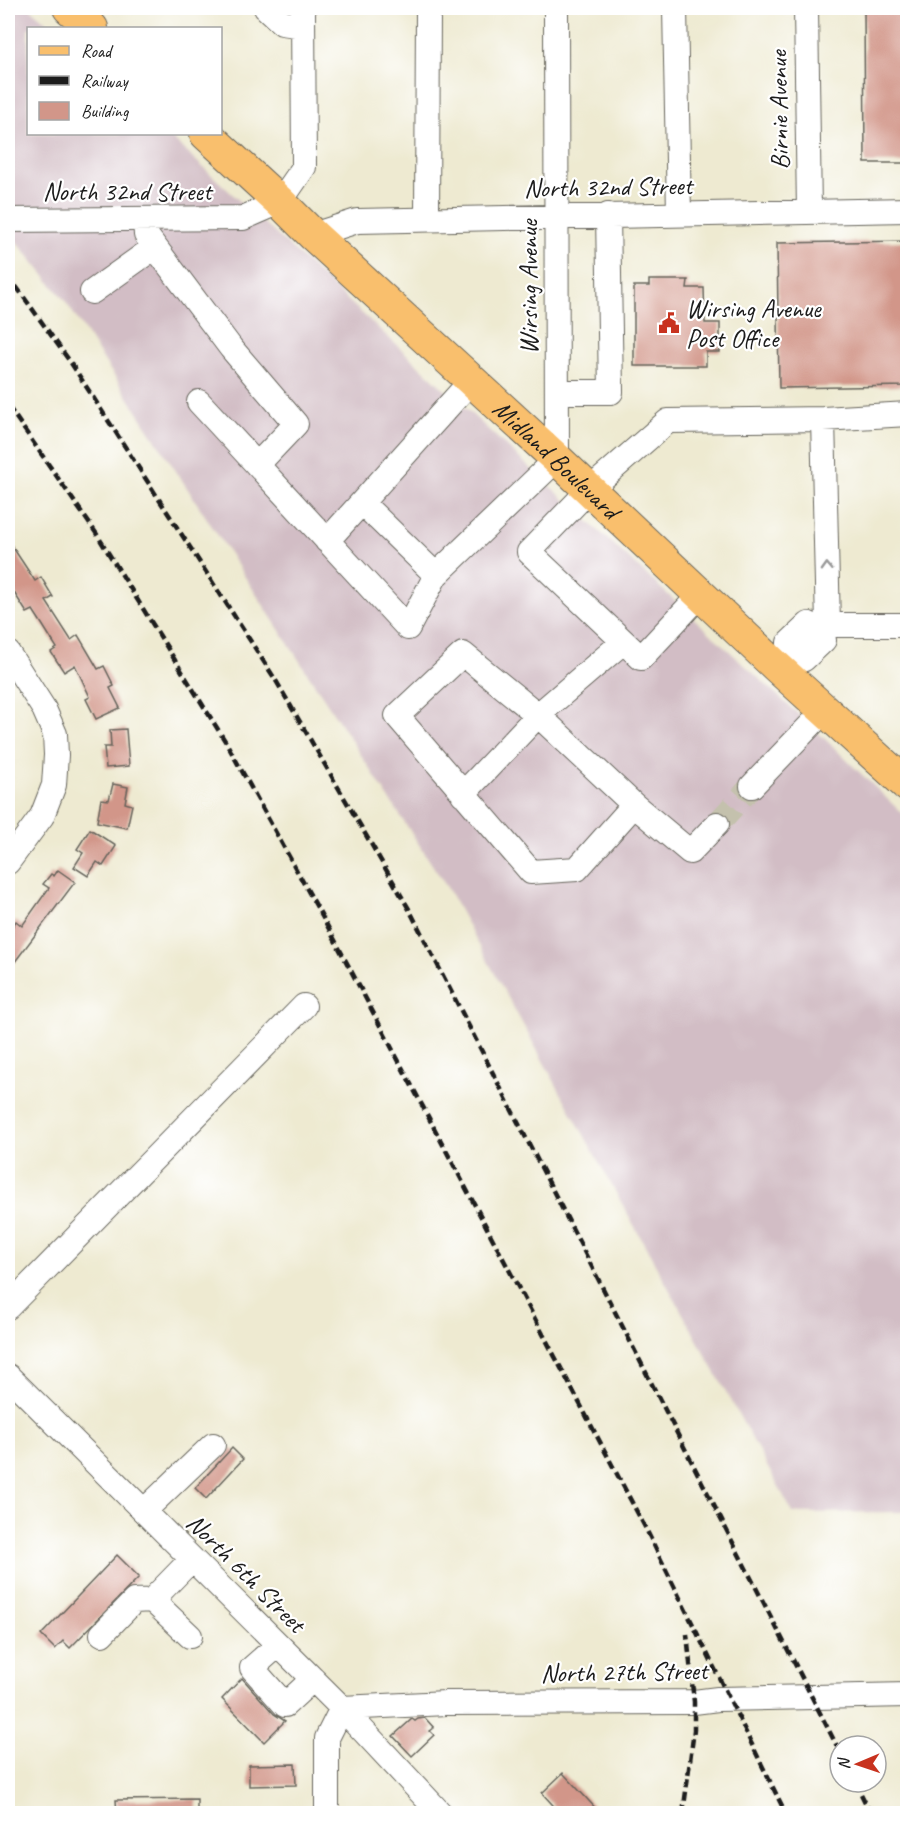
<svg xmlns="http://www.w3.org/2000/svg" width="915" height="1821" font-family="Caveat,sans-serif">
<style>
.industrial{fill:#d2bdc5}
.building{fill:#d29689}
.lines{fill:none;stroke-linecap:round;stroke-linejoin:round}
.minor-tunnel{stroke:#c4c1ad;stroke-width:24;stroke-dasharray:24 12;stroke-linecap:butt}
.minor-casing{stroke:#66645b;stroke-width:26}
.major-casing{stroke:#66645b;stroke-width:34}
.minor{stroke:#fff;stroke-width:24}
.major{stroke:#f9bf6d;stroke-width:32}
.rail{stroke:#1c1c1c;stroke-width:4.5;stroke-dasharray:9 4.5;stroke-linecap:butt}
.oneway{stroke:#999}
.labels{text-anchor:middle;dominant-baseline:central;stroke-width:4.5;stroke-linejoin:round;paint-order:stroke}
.street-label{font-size:26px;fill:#1c1c1c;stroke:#fff}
.poi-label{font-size:26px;fill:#1c1c1c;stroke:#fff;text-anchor:start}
</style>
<rect width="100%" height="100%" fill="#fff"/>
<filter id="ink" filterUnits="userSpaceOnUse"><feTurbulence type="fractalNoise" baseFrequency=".0167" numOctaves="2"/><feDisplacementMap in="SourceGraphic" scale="12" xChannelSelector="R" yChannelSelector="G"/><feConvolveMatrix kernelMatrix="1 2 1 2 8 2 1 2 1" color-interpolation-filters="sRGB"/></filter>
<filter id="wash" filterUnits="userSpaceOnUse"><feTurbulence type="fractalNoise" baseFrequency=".008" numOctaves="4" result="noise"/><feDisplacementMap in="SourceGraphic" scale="24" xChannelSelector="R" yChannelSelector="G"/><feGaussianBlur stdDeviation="1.35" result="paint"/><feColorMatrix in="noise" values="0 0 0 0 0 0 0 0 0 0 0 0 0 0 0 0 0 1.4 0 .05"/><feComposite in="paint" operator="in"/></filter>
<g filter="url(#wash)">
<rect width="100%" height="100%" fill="#eeead1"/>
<path class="industrial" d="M 8,8 L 30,8 L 53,28 L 28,28 L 28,134 L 167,134 L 825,739 L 907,818 L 907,1512 L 793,1513 L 448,889 L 66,302 L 8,231 Z"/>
<g id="blocks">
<path class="building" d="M 864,8 L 908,8 L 908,163 L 865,163 Z
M 908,241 L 908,386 L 779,388 L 777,243 Z
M 649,280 L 688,280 L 687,288 L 704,288 L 705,323 L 720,323 L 720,352 L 706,352 L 706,366 L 634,366 L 634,286 L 649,286 Z
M 8,540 L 35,581 L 41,577 L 53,597 L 46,601 L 71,640 L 78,635 L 98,669 L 104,666 L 114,686 L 110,688 L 120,708 L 96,719 L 86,699 L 90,697 L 75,665 L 64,672 L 51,652 L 57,648 L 42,624 L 33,610 L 27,613 L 8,583 Z
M 126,729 L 129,766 L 106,768 L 104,747 L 111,747 L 110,730 Z
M 113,784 L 128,787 L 125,803 L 132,805 L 127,828 L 97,822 L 101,799 L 109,800 Z
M 90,829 L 116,846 L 103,866 L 97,862 L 88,876 L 74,867 L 83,853 L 77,849 Z
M 58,870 L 75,882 L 8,971 L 8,933 L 16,921 L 22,926 L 49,888 L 43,884 L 51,874 L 54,876 Z
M 232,1448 L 243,1459 L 206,1499 L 195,1488 Z
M 117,1555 L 139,1577 L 70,1648 L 63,1641 L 55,1649 L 41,1635 Z
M 242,1678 L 274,1714 L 285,1721 L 264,1742 L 222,1699 Z
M 425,1718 L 434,1728 L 430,1731 L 434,1735 L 412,1756 L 393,1736 L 412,1719 L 415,1721 L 418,1719 Z
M 295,1764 L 296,1785 L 249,1786 L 249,1765 Z
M 563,1773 L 601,1814 L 561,1814 L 542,1793 Z
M 197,1799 L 197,1814 L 117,1814 L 116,1800 Z"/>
</g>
</g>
<g filter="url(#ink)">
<use href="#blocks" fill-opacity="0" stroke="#66645b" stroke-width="1.5"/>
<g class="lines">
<path class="minor-tunnel" d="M 717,824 L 752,786"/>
<defs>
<path id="minor" d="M 266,8 L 282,23 L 303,26
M 675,8 L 679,214
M 806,8 L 809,212
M 427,219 L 428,8
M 8,220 L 243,218 L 280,202 L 304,167 L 303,8
M 145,220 L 146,235 L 231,348 L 296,424 L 257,465
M 313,235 L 357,221 L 908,210
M 92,292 L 155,247
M 557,392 L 611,392 L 608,215
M 199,402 L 408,628 L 436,575 L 557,459 L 556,8
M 823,419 L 828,625
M 362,503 L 436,575
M 327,541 L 471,381
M 700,595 L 641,658 L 529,552 L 589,490 L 668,421 L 823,419 L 908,414
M 809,624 L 819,629 L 824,640 L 804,659 L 792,656 L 789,643 Z
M 819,629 L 828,625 L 908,625
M 623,642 L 538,715 L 634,805 L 690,852 L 717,824
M 8,653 L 44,709 L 55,734 L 56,755 L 54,785 L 42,816 L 8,862
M 752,786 L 825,710
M 463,794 L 538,715 L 463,654 L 397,716 L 531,872 L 577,869 L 634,805
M 8,1307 L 304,1006
M 8,1376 L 342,1708 L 441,1814
M 144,1511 L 213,1445
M 102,1634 L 134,1601 L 152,1600
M 190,1636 L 152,1600 L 192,1559
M 278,1645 L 252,1668 L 285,1705 L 313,1679
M 327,1814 L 327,1738 L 342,1708 L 446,1703 L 694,1702 L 718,1699 L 908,1695"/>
<g id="major">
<path d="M 69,8 L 92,28"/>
<path id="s1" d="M 206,134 L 280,202 L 313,235 L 557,459 L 777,667 L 908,786"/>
</g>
</defs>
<use href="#minor" class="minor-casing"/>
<use href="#major" class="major-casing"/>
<use href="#minor" class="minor"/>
<use href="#major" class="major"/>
<path class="rail" d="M 8,275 L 71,363 L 275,679 L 409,909 L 840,1752
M 8,406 L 96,533 L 227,744 L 329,929 L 646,1529 L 786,1814
M 855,1782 L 871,1814
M 683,1814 L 694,1730 L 694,1702 L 687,1634"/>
</g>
<defs><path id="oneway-chevron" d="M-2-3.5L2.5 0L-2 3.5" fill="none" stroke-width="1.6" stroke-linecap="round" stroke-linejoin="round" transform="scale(1.5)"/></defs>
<use class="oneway" href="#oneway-chevron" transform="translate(827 567) rotate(-92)"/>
</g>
<defs>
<symbol id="civic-bare" viewBox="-9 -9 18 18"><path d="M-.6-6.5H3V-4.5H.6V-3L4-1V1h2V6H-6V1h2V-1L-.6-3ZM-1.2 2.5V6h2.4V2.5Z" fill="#c8321e" stroke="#fff" stroke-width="2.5" paint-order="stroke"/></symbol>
</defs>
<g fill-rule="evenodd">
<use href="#civic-bare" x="654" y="308" width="30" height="30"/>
</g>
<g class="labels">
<g class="street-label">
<text transform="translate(779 110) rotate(-91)">Birnie Avenue</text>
<text transform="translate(608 187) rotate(-1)">North 32nd Street</text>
<text x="127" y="191">North 32nd Street</text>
<text transform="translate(528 287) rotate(-90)">Wirsing Avenue</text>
<text stroke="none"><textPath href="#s1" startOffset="478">Midland Boulevard</textPath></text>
<text transform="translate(246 1573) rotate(45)">North 6th Street</text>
<text transform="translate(624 1672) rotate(-1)">North 27th Street</text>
</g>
<g class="poi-label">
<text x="686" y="308">Wirsing Avenue<tspan x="686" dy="30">Post Office</tspan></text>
</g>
</g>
<rect width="915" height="1821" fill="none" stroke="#fff" stroke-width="30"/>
<rect x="27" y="27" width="195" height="108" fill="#ffffff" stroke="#a4a4a4" stroke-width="1.5"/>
<rect x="39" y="46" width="30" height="9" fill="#f9bf6d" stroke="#a4a4a4" stroke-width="1.5"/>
<text x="81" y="57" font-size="18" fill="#1c1c1c">Road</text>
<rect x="39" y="76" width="30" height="9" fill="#1c1c1c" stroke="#a4a4a4" stroke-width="1.5"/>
<text x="81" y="87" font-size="18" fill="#1c1c1c">Railway</text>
<rect x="39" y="102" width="30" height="18" fill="#d29689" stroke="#a4a4a4" stroke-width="1.5"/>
<text x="81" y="117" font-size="18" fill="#1c1c1c">Building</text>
<g transform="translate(858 1764) rotate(268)"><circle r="28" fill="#ffffff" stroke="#a4a4a4" stroke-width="1.5"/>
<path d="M0-4.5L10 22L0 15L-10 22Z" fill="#c8321e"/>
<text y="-9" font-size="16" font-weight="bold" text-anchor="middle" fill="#1c1c1c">N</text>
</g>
</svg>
